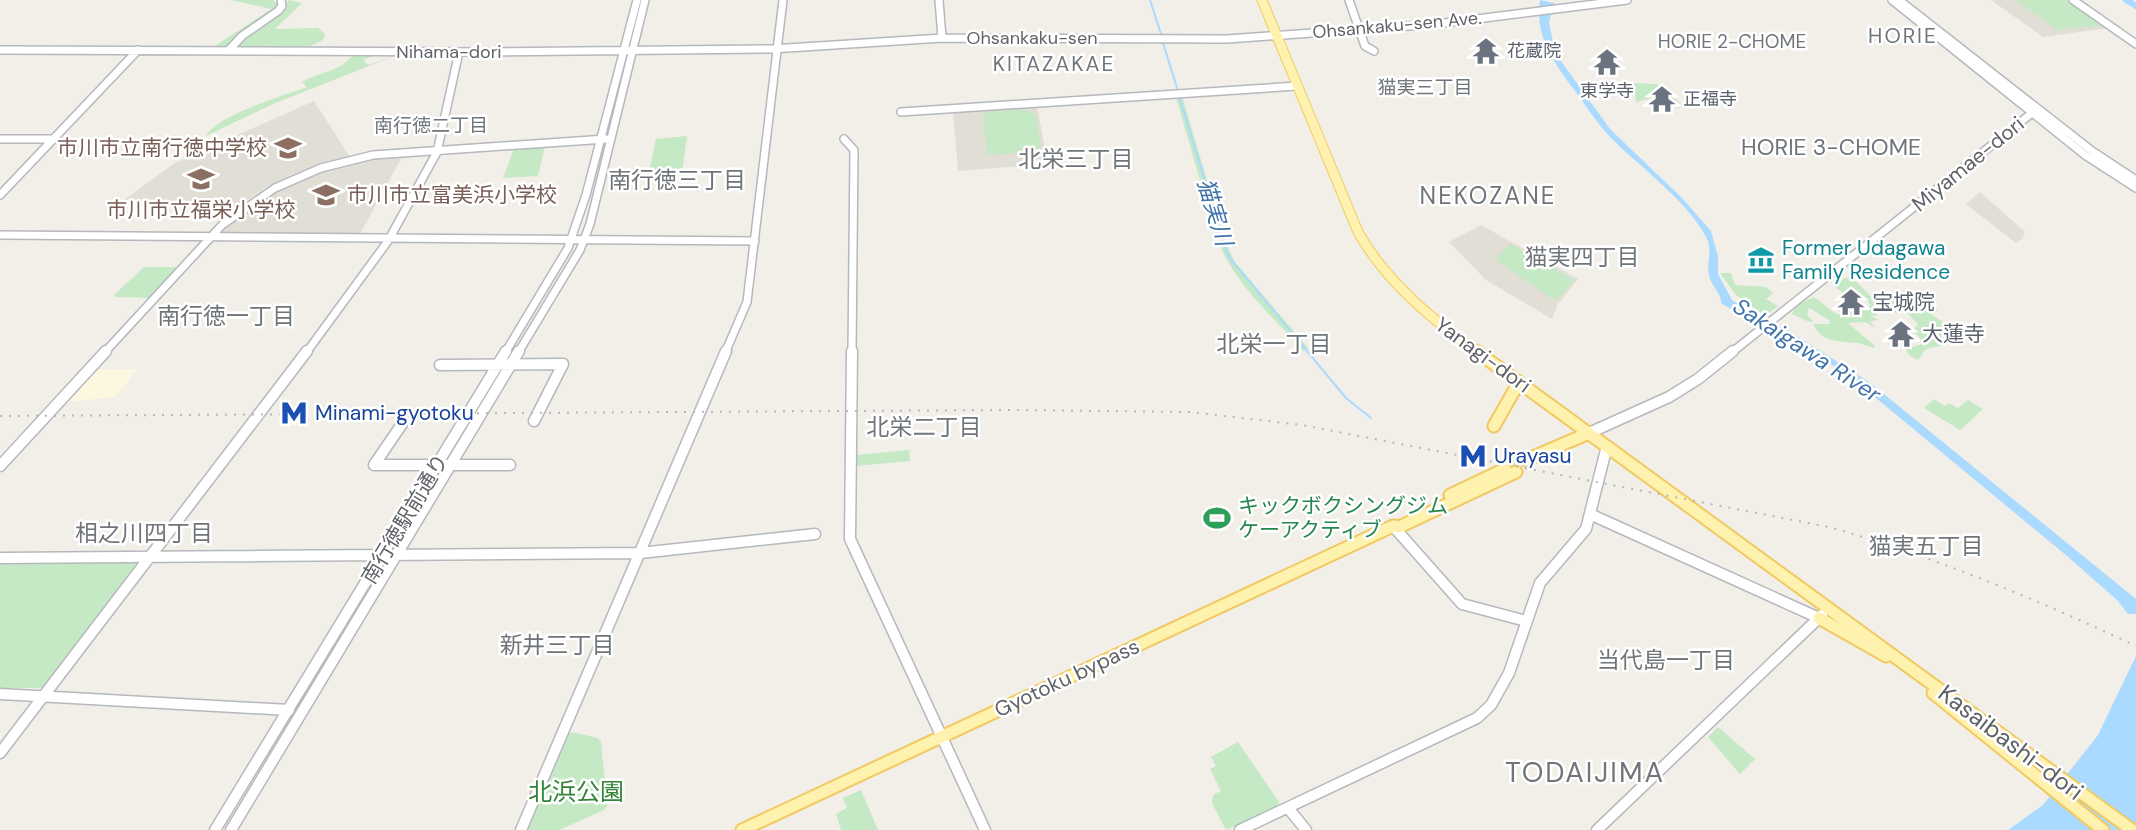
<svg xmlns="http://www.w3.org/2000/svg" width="2136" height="830" font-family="'DM Sans','Noto Sans JP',sans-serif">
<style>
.commercial{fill:#fef7e0}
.education{fill:#e1ded6}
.green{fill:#c5e8c5}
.water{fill:#aadaff}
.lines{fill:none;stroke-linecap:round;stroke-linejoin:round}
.stream{stroke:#aadaff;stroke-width:2}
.canal{stroke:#aadaff;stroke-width:6}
.major-tunnel{stroke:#ccccc8;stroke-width:11;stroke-dasharray:11 6;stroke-linecap:butt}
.minor-far1-casing{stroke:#b5b8bc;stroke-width:10}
.minor-casing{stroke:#b5b8bc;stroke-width:13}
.major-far1-casing{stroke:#f2c960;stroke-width:11}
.major-casing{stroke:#f2c960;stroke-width:15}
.minor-far1{stroke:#fff;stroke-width:7}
.minor{stroke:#fff;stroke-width:10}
.major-far1{stroke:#fff2af;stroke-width:9}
.major{stroke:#fff2af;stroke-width:11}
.rail{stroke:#b6b7b8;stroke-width:2;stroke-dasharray:2 7;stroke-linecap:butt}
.labels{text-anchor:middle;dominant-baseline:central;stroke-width:5;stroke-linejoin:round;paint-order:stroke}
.far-street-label{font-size:18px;fill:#5f6368;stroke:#fff}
.far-worship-label{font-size:18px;fill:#5b616d;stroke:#fff;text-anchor:start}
.far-neighbourhood-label{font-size:19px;fill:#70757a;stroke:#fff}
.far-quarter-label{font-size:21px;letter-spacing:2px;fill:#70757a;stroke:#fff}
.education-label{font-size:21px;fill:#785e54;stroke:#fff;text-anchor:end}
.street-label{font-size:21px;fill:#5f6368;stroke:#fff}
.culture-label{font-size:21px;fill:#0d838f;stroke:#fff;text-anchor:start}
.worship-label{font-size:21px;fill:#5b616d;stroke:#fff;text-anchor:start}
.transit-label{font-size:21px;fill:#164399;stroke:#fff;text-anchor:start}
.leisure-label{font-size:21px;fill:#27864d;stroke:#fff;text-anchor:start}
.neighbourhood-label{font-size:23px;fill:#70757a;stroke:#fff}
.water-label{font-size:23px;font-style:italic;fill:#4174aa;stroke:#fff}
.quarter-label{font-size:24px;letter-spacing:2px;fill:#70757a;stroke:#fff}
.near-street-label{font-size:24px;fill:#5f6368;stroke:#fff}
.near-park-label{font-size:24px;fill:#348238;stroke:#fff}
.near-quarter-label{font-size:28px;letter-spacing:2px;fill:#70757a;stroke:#fff}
</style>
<rect width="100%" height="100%" fill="#f1efe8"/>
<path class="commercial" d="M 138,369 L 115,397 L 66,402 L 93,370 Z"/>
<path class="education" d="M 1991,0 L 2069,0 L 2109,28 L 2043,37 Z
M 314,101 L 350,157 L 304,170 L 266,187 L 238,207 L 117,205 L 175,163 Z
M 1037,106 L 1047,160 L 1034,161 L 1034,165 L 958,171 L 953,112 Z
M 403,155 L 360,234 L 219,233 L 231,222 L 281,188 L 321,171 L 370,159 Z
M 1980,192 L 2025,232 L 2022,239 L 2016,243 L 1966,204 Z
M 1481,225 L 1578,279 L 1558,304 L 1552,319 L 1486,280 L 1449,242 Z"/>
<path class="green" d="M 231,0 L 273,0 L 278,4 L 277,8 L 229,45 L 213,47 L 272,9 Z
M 288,0 L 302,3 L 275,29 L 318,28 L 325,34 L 323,40 L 308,47 L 237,46 L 240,40 L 285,9 Z
M 2016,0 L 2066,0 L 2102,25 L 2057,30 Z
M 352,56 L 373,56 L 363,60 L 368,65 L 394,56 L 273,104 L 206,136 C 217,115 283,96 307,87 L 302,82 C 319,72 339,72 352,56 Z
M 1633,83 L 1657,84 L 1685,107 L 1676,108 L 1665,95 L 1636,102 Z
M 1182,96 L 1219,221 L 1212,222 L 1176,97 Z
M 1025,109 L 1036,115 L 1041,148 L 1033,152 L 987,155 L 983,112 Z
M 687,136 L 682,172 L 649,173 L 656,139 Z
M 545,146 L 538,176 L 503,178 L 514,149 Z
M 1219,226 L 1234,261 L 1309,349 L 1303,351 C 1271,314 1225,276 1214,227 Z
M 1511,244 L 1574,280 L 1558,299 L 1552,299 L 1495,259 Z
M 144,267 L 177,267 L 149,298 L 115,297 L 114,295 Z
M 1720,273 L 1731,273 L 1735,285 L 1766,287 L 1773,293 L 1766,299 L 1778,306 L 1765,316 L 1736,295 Z
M 1851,277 L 1877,302 L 1872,304 L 1883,305 L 1889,311 L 1884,314 L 1877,312 L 1878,315 L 1870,316 L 1879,320 L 1870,321 L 1875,328 L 1866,322 L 1848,323 L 1875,346 L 1874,348 C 1868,347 1862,343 1857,343 C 1840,341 1822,343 1813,324 L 1830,324 L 1829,320 L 1809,308 L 1807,315 L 1814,322 L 1807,321 L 1792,314 L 1796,306 L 1814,297 C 1821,301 1826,307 1833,312 C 1845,319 1859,307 1871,305 L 1860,294 L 1847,296 L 1832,285 L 1835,280 Z
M 1908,290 L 1938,310 L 1932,315 L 1964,335 L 1946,341 L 1941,335 L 1944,345 L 1926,349 L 1918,360 L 1909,355 L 1906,349 L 1922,344 L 1919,336 L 1912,332 L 1918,324 L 1904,310 L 1895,313 L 1880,300 Z
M 1934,399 L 1945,406 L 1949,403 L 1958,408 L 1968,400 L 1983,409 L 1960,430 L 1924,408 Z
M 909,450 L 910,461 L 856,466 L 856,455 Z
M 138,561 L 44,688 L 0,688 L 0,563 Z
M 1718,727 L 1755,759 L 1740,774 L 1708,737 Z
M 572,732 L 598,738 L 601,742 L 607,806 L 604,810 L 559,830 L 528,830 L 569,734 Z
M 1238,742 L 1279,802 L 1277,808 L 1226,830 L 1212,803 L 1213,795 L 1221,791 L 1210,769 L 1216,766 L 1211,757 Z
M 861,790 L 878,830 L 841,830 L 836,814 L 847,808 L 843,798 Z"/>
<path class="water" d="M 1540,0 L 1554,3 L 1549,22 L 1555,53 L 1610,129 L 1682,198 L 1711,231 L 1718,257 L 1718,274 L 1732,300 L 1759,318 L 1786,329 L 1869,382 L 2136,599 L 2136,614 L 2128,614 L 2118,601 L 2067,556 L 1859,384 L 1821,357 L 1774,336 L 1721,303 C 1722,294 1711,286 1709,275 C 1706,262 1713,252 1707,239 C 1689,202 1640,167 1611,138 C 1595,121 1583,101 1569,83 C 1550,57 1535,33 1540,0 Z
M 2136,656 L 2136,830 L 2008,830 L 2043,805 L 2098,735 Z"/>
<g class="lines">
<path class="stream" d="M 1150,0 L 1162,37
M 1163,43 L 1178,91
M 1179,96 L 1228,256 L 1346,398 L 1371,418"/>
<path class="canal" d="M 2126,0 L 2136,6"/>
<path class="major-tunnel" d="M 1505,469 L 1526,460"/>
<defs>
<path id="minor-far1" d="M 939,0 L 942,38
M 1349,0 L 1365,46 L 1374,51
M 1892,0 L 2085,155 L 2136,188
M 1899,0 L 2092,151 L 2136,180
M 2073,0 L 2136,44
M 0,50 L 496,52 L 772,49 L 942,38 L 1227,39 L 1437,24 L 1627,0
M 228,51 L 242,36 L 278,11 L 282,6 L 281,0
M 901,112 L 1297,86
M 0,139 L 53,139
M 844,139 L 854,150 L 852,353
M 0,195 L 138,50
M 0,235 L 755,241
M 104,353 L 222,225 L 275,188 L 321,168 L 373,155 L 606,139
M 306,353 L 388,241 L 437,152 L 459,52
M 505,353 L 568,248 L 586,195 L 637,0
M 518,353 L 580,250 L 590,224 L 645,0
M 725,353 L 747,302 L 783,0
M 1731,353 L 2037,109"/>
<path id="minor" d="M 852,351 L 850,539 L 985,830
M 440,365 L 563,364 L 534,421
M 1589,433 L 1669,397 L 1698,379 L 1733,351
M 374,465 L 510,465
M 374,465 L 402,424
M 0,466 L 106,351
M 1592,515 L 1819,618
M 1393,526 L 1462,604 L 1526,621
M 0,558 L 640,553 L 815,534
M 0,694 L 289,710
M 0,753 L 307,351
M 1288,808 L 1306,830
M 215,830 L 506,351
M 231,830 L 519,351
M 521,830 L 726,351
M 1240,830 L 1477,718 L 1491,705 L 1509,673 L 1540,583 L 1586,529 L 1607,446
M 1597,830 L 1822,615"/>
<path id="major-far1" d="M 1262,0 L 1358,232 C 1387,283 1431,318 1478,353"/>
<path id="major" d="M 1476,351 L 2132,830
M 1494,426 L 1519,382
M 1526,460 L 1589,433
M 1450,495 L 1505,469
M 1819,618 L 1886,656
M 1933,693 L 2103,830
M 742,830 L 1393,526 L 1399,527 L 1516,472"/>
</defs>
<use href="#minor-far1" class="minor-far1-casing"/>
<use href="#minor" class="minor-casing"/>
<use href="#major-far1" class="major-far1-casing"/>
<use href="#major" class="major-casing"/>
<use href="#minor-far1" class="minor-far1"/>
<use href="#minor" class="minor"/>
<use href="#major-far1" class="major-far1"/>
<use href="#major" class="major"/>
<path class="rail" d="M 0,416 L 1013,410 L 1190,412 L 1302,425 L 1829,527 C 1935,557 2036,599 2136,646"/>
</g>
<defs>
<symbol id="temple-bare" viewBox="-9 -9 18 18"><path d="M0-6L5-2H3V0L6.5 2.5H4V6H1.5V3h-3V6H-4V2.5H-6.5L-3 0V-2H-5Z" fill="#6b7280" stroke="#fff" stroke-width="2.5" paint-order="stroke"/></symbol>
<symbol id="school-bare" viewBox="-9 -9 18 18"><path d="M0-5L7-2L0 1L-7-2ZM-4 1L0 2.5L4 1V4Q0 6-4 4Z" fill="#8d6e63" stroke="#fff" stroke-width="2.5" paint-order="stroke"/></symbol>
<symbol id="museum-bare" viewBox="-9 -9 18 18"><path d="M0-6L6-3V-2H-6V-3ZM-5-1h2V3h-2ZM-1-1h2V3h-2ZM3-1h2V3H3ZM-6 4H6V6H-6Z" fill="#0f9aa8" stroke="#fff" stroke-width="2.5" paint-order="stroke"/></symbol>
<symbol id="metro-bare" viewBox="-9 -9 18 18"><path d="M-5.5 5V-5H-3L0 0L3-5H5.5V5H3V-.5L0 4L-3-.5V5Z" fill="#1a4fb4" stroke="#fff" stroke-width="2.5" paint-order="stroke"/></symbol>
<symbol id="stadium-bare" viewBox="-9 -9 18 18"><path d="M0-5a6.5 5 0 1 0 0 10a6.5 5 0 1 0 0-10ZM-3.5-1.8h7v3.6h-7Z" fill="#2e9e5b" stroke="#fff" stroke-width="2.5" paint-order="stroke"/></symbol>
</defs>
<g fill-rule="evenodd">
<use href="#temple-bare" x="1467" y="32" width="38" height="38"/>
<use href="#temple-bare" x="1588" y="43" width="38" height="38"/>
<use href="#temple-bare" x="1643" y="80" width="38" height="38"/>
<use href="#school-bare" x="269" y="129" width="38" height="38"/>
<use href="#school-bare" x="182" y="160" width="38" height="38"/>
<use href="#school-bare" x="307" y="176" width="38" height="38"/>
<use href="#museum-bare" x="1742" y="241" width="38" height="38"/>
<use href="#temple-bare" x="1832" y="283" width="38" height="38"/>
<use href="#temple-bare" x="1882" y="315" width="38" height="38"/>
<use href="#metro-bare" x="275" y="394" width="38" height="38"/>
<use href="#metro-bare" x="1454" y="437" width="38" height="38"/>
<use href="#stadium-bare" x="1198" y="499" width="38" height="38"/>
</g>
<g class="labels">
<g class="far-street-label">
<text transform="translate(1397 25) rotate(-5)">Ohsankaku-sen Ave.</text>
<text x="1032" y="38">Ohsankaku-sen</text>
<text x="449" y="52">Nihama-dori</text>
</g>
<g class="far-worship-label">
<text x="1507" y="51">花蔵院</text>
<text x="1607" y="91" text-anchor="middle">東学寺</text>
<text x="1683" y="99">正福寺</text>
</g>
<g class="far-neighbourhood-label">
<text x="1732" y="41">HORIE 2-CHOME</text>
<text x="1425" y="87">猫実三丁目</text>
<text x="431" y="125">南行徳二丁目</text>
</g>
<g class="far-quarter-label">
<text x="1903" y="36">HORIE</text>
<text x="1054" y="64">KITAZAKAE</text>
</g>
<g class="education-label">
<text x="267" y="148">市川市立南行徳中学校</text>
<text x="347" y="195" text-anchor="start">市川市立富美浜小学校</text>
<text x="201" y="210" text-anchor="middle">市川市立福栄小学校</text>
</g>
<g class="street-label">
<text transform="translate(1968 164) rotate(-39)">Miyamae-dori</text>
<text transform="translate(1483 355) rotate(36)">Yanagi-dori</text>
<text transform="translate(405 519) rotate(-59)">南行徳駅前通り</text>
<text transform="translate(1067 678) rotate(-25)">Gyotoku bypass</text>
</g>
<g class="culture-label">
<text x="1782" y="248">Former Udagawa<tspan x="1782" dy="24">Family Residence</tspan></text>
</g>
<g class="worship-label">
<text x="1872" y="302">宝城院</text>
<text x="1922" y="334">大蓮寺</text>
</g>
<g class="transit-label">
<text x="315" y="413">Minami-gyotoku</text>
<text x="1494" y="456">Urayasu</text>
</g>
<g class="leisure-label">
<text x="1238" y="506">キックボクシングジム<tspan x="1238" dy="24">ケーアクティブ</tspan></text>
</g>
<g class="neighbourhood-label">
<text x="1831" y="147">HORIE 3-CHOME</text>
<text x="1076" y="159">北栄三丁目</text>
<text x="677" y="180">南行徳三丁目</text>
<text x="1582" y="257">猫実四丁目</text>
<text x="226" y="316">南行徳一丁目</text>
<text x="1274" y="344">北栄一丁目</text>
<text x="924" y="427">北栄二丁目</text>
<text x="144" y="533">相之川四丁目</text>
<text x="1926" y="546">猫実五丁目</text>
<text x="557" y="645">新井三丁目</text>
<text x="1666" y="660">当代島一丁目</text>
</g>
<g class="water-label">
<text transform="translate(1215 212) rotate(73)">猫実川</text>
<text transform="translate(1807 350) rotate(33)">Sakaigawa River</text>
</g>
<g class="quarter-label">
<text x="1488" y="195">NEKOZANE</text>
</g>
<g class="near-street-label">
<text transform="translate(2011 742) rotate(37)">Kasaibashi-dori</text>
</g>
<g class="near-park-label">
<text x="576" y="791">北浜公園</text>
</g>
<g class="near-quarter-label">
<text x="1585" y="772">TODAIJIMA</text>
</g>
</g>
</svg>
